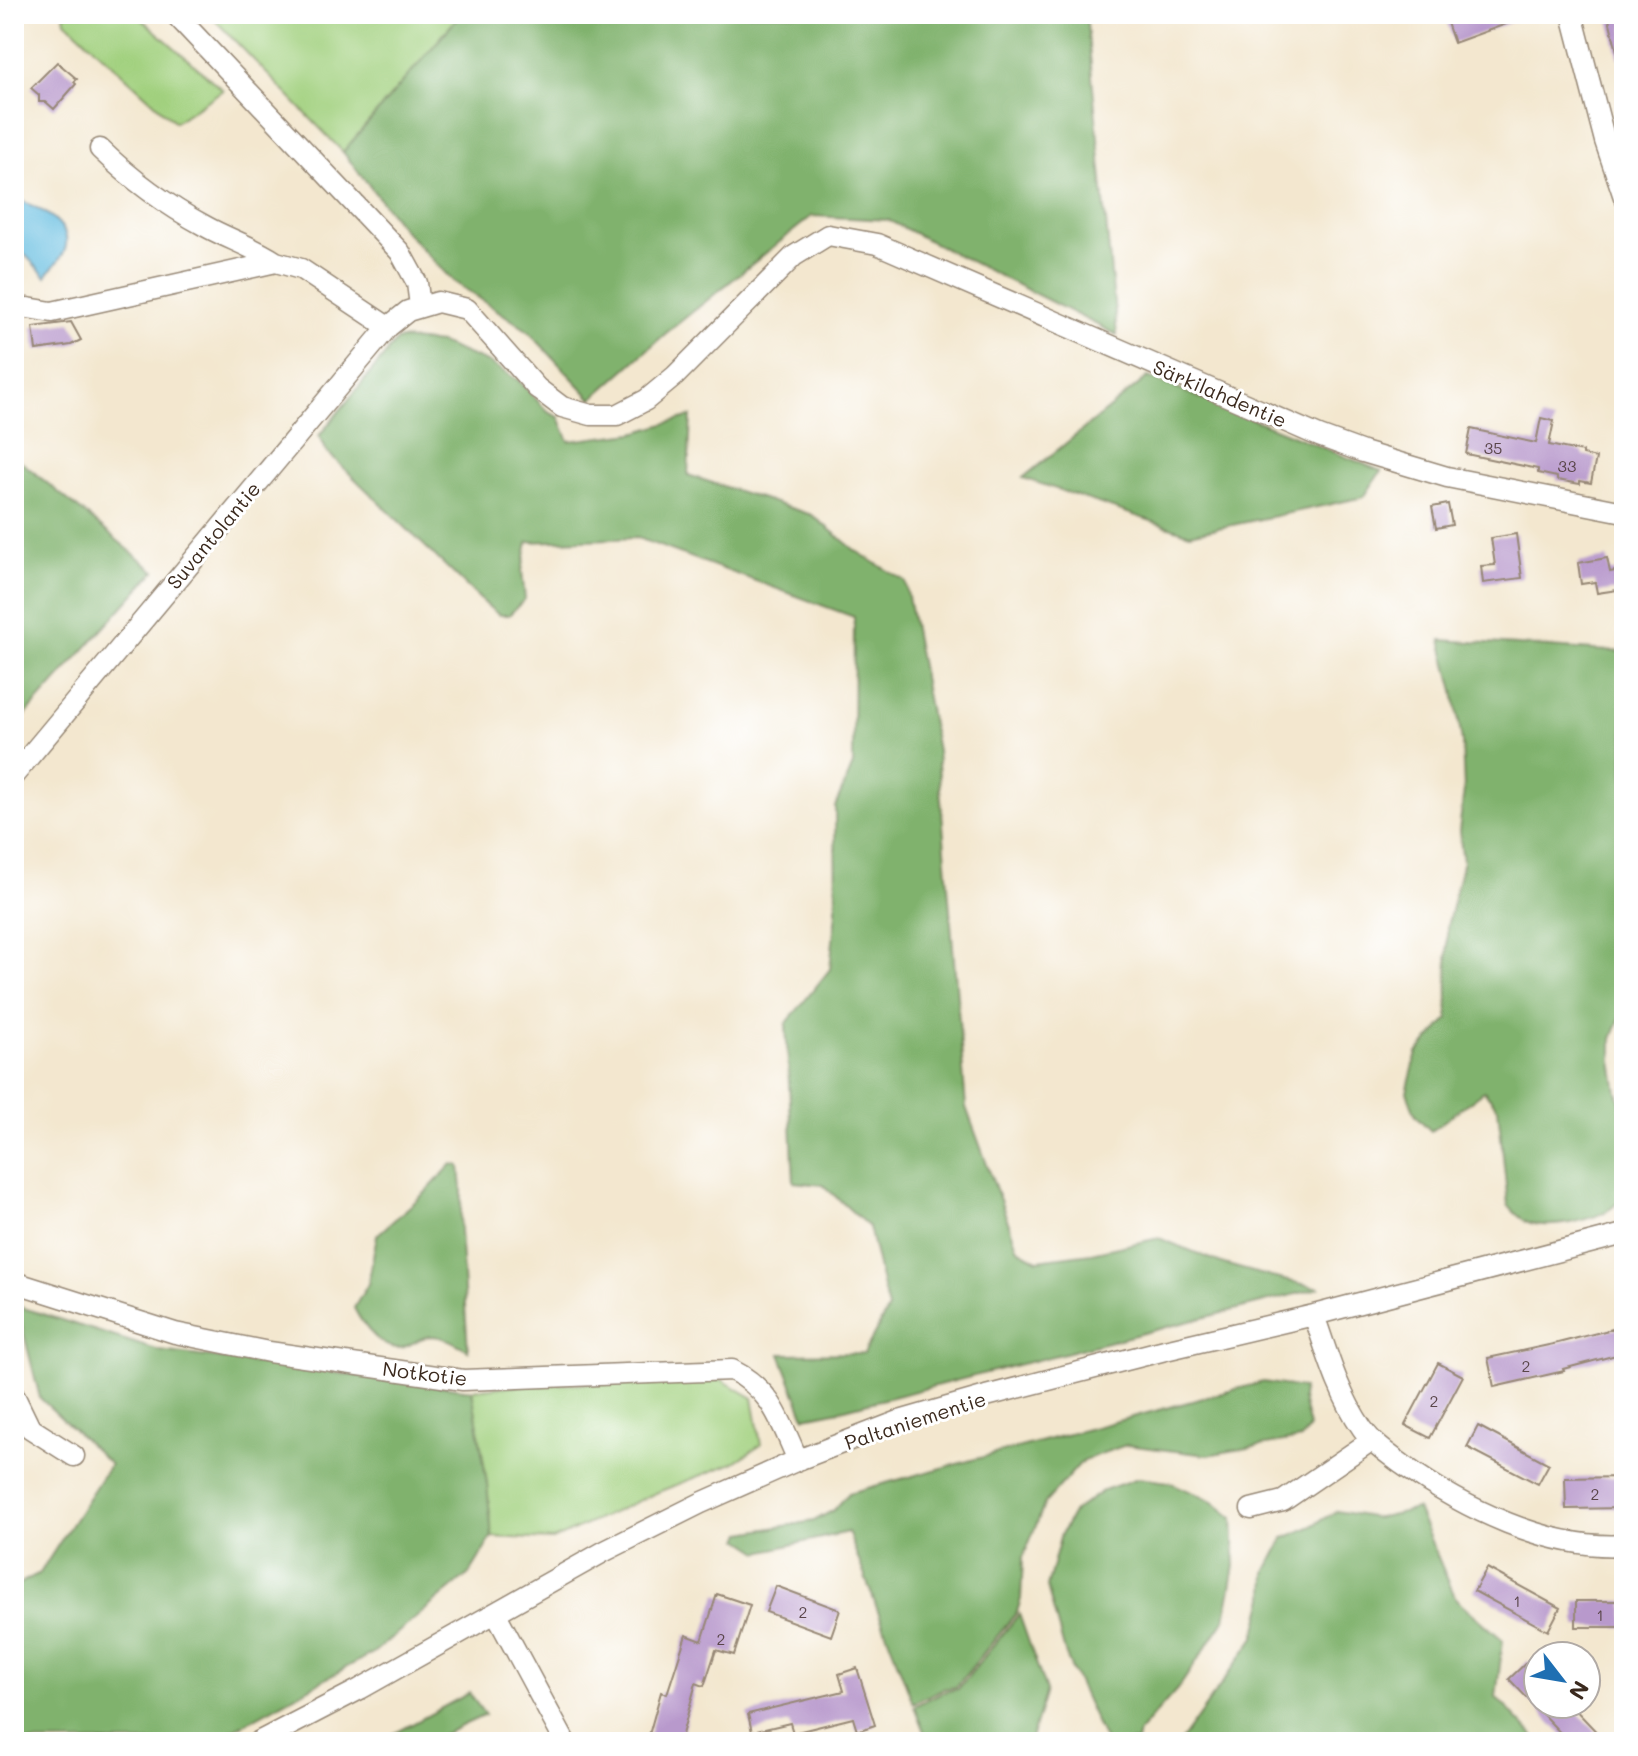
<svg xmlns="http://www.w3.org/2000/svg" width="1638" height="1756" font-family="Mali,sans-serif">
<style>
.green{fill:#a1d07e;stroke:#6e7d4e;stroke-width:2}
.forest{fill:#80b26d;stroke:#5e6e46;stroke-width:2}
.water{fill:#62bce0;stroke:#4e737f;stroke-width:2}
.building{fill:#b899cc}
.lines{fill:none;stroke-linecap:round;stroke-linejoin:round}
.minor-casing{stroke:#978876;stroke-width:23}
.minor{stroke:#fff;stroke-width:20}
.labels{text-anchor:middle;dominant-baseline:central;stroke-width:6;stroke-linejoin:round;paint-order:stroke}
.number-label{font-size:16px;fill:#5a464a}
.street-label{font-size:20px;fill:#3b2a1e;stroke:#fff}
</style>
<rect width="100%" height="100%" fill="#fff"/>
<filter id="ink" filterUnits="userSpaceOnUse"><feTurbulence type="fractalNoise" baseFrequency=".0125" numOctaves="2"/><feDisplacementMap in="SourceGraphic" scale="16" xChannelSelector="R" yChannelSelector="G"/><feConvolveMatrix kernelMatrix="1 2 1 2 8 2 1 2 1" color-interpolation-filters="sRGB"/></filter>
<filter id="wash" filterUnits="userSpaceOnUse"><feTurbulence type="fractalNoise" baseFrequency=".006" numOctaves="4" result="noise"/><feDisplacementMap in="SourceGraphic" scale="32" xChannelSelector="R" yChannelSelector="G"/><feGaussianBlur stdDeviation="1.8" result="paint"/><feColorMatrix in="noise" values="0 0 0 0 0 0 0 0 0 0 0 0 0 0 0 0 0 1.4 0 .05"/><feComposite in="paint" operator="in"/></filter>
<g filter="url(#wash)">
<rect width="100%" height="100%" fill="#f3e7cf"/>
<path class="green" d="M 64,14 L 136,14 L 223,90 L 175,122 L 65,21 Z
M 209,14 L 461,14 L 343,152 Z
M 722,1380 L 753,1398 L 761,1445 L 733,1463 L 658,1492 L 553,1540 L 492,1537 L 487,1484 L 472,1390 L 520,1385 Z"/>
<path class="forest" d="M 461,14 L 1086,14 L 1117,335 L 888,220 L 812,216 L 665,334 L 592,399 L 527,330 L 453,281 L 404,230 L 343,152 Z
M 402,339 L 440,343 L 487,362 L 518,380 L 548,412 L 559,417 L 569,441 L 634,433 L 691,416 L 688,475 L 812,515 L 856,551 L 905,581 L 937,751 L 966,1107 L 1018,1249 L 1038,1260 L 1091,1253 L 1159,1238 L 1224,1264 L 1271,1277 L 1320,1288 L 845,1409 L 805,1417 L 780,1354 L 864,1353 L 888,1309 L 869,1227 L 823,1185 L 794,1182 L 786,1024 L 830,969 L 836,912 L 835,807 L 853,765 L 854,617 L 638,538 L 528,542 L 522,571 L 525,599 L 509,615 L 499,615 L 484,603 L 327,452 L 319,436 L 397,340 Z
M 1148,377 L 1381,471 L 1364,497 L 1190,534 L 1023,478 Z
M 14,456 L 155,571 L 14,728 Z
M 1441,640 L 1624,652 L 1624,1003 L 1620,1004 L 1622,1012 L 1612,1039 L 1612,1061 L 1617,1092 L 1624,1114 L 1624,1195 C 1620,1200 1615,1206 1610,1209 C 1592,1221 1548,1230 1528,1222 C 1519,1218 1514,1213 1508,1205 L 1498,1108 L 1484,1091 L 1431,1131 L 1416,1116 L 1407,1092 L 1417,1053 L 1448,1019 L 1447,927 L 1463,861 L 1459,831 L 1464,790 L 1462,742 L 1454,691 Z
M 452,1164 L 460,1166 L 462,1190 L 460,1230 L 468,1350 C 457,1344 446,1337 433,1336 C 421,1336 415,1343 404,1347 C 383,1354 362,1324 354,1308 L 368,1284 L 377,1235 L 426,1192 Z
M 17,1306 L 160,1351 L 472,1390 L 487,1484 L 492,1537 L 470,1573 L 373,1653 L 211,1742 L 14,1742 L 14,1586 L 40,1573 L 110,1464 L 40,1398 Z
M 1263,1382 L 1303,1388 L 1302,1399 L 1309,1427 L 1301,1439 L 1207,1455 L 1126,1445 L 1083,1460 L 1045,1503 L 1023,1558 L 1021,1599 L 1017,1612 L 956,1687 L 942,1689 L 913,1703 L 848,1532 L 760,1552 L 740,1539 L 743,1533 L 814,1521 L 834,1510 L 849,1493 Z
M 1138,1478 L 1169,1482 L 1212,1501 L 1233,1518 L 1235,1566 L 1225,1619 L 1180,1686 L 1139,1732 L 1137,1742 L 1105,1742 L 1066,1656 L 1047,1587 L 1061,1534 L 1074,1511 L 1104,1490 Z
M 1417,1509 L 1456,1599 L 1503,1640 L 1496,1697 L 1539,1742 L 1180,1742 L 1255,1637 L 1265,1597 L 1266,1572 L 1284,1538 L 1312,1526 L 1337,1511 L 1376,1518 Z
M 1019,1614 L 1046,1691 L 1030,1742 L 928,1742 L 914,1706 L 942,1692 L 958,1689 Z
M 469,1693 L 485,1715 L 427,1742 L 379,1742 Z"/>
<path class="water" d="M 14,198 C 35,206 77,223 64,252 C 60,261 51,268 46,277 L 14,243 Z"/>
<g id="blocks">
<path class="building" d="M 1444,14 L 1528,14 L 1528,16 L 1454,43 Z
M 1624,16 L 1624,58 L 1619,59 L 1609,19 Z
M 57,62 L 77,79 L 74,82 L 76,84 L 54,109 L 46,102 L 39,102 L 39,95 L 31,88 Z
M 71,322 L 81,340 L 71,345 L 36,350 L 33,327 Z
M 1541,418 L 1554,421 L 1549,445 L 1583,452 L 1583,455 L 1596,458 L 1591,483 L 1580,481 L 1580,484 L 1557,480 L 1557,477 L 1538,473 L 1538,469 L 1466,454 L 1471,429 L 1536,443 Z
M 1448,504 L 1452,525 L 1436,528 L 1432,507 Z
M 1516,534 L 1522,578 L 1483,583 L 1481,566 L 1495,565 L 1491,538 Z
M 1607,558 L 1610,572 L 1621,570 L 1624,589 L 1597,593 L 1595,582 L 1581,584 L 1578,563 Z
M 1624,1326 L 1624,1353 L 1563,1369 L 1564,1371 L 1494,1387 L 1488,1358 L 1558,1343 Z
M 1438,1363 L 1463,1376 L 1430,1438 L 1405,1425 Z
M 1478,1426 L 1549,1464 L 1538,1484 L 1467,1447 Z
M 1624,1477 L 1624,1508 L 1566,1509 L 1565,1478 Z
M 1487,1568 L 1560,1608 L 1548,1631 L 1474,1591 Z
M 776,1586 L 840,1610 L 831,1636 L 766,1612 Z
M 717,1594 L 750,1605 L 734,1655 L 716,1650 L 704,1686 L 696,1683 L 680,1742 L 647,1742 L 661,1692 L 667,1694 L 686,1635 L 702,1641 Z
M 1576,1601 L 1624,1601 L 1624,1627 L 1576,1627 Z
M 1528,1661 L 1538,1671 L 1538,1704 L 1570,1704 L 1606,1742 L 1569,1742 L 1509,1679 Z
M 857,1668 L 875,1725 L 857,1731 L 853,1718 L 793,1733 L 790,1723 L 752,1732 L 748,1714 L 844,1691 L 839,1674 Z"/>
</g>
</g>
<g filter="url(#ink)">
<use href="#blocks" fill-opacity="0" stroke="#978876" stroke-width="2"/>
<g class="lines">
<defs>
<path id="minor" d="M 175,14 L 400,252 L 417,283 L 420,306
M 1572,14 L 1605,141 L 1624,197
M 100,149 C 131,179 166,205 205,226 C 228,239 254,247 276,262
M 28,308 L 52,312 L 276,262 L 301,269 L 388,327
M 14,775 L 388,327 L 408,311 L 438,302 L 467,309 L 537,388 L 562,407 L 591,415 L 617,415 L 646,400 L 675,376 L 794,256 L 828,235 L 877,244 L 1319,436 L 1363,452 L 1447,477 L 1624,512
M 14,1282 L 175,1333 L 269,1352 L 463,1380 L 732,1370 C 773,1391 780,1421 798,1460
M 1314,1315 C 1327,1353 1339,1395 1362,1428 C 1372,1443 1388,1454 1403,1465 C 1463,1508 1548,1550 1624,1545
M 14,1395 L 30,1428 L 74,1456
M 1251,1509 L 1283,1501 L 1372,1440
M 496,1614 L 565,1742
M 258,1742 L 360,1689 L 605,1551 L 701,1503 L 798,1460 L 899,1421 L 986,1396 L 1165,1350 L 1314,1315 L 1624,1234"/>
</defs>
<use href="#minor" class="minor-casing"/>
<use href="#minor" class="minor"/>
</g>
</g>
<g class="labels">
<g class="number-label">
<text x="1493" y="447">35</text>
<text x="1567" y="465">33</text>
<text x="1526" y="1365">2</text>
<text x="1434" y="1400">2</text>
<text x="1595" y="1493">2</text>
<text x="1517" y="1600">1</text>
<text x="803" y="1611">2</text>
<text x="1600" y="1614">1</text>
<text x="721" y="1638">2</text>
</g>
<g class="street-label">
<text transform="translate(1220 393) rotate(23)">Särkilahdentie</text>
<text transform="translate(213 535) rotate(-50)">Suvantolantie</text>
<text transform="translate(425 1373) rotate(7)">Notkotie</text>
<text transform="translate(915 1420) rotate(-18)">Paltaniementie</text>
</g>
</g>
<rect width="1638" height="1756" fill="none" stroke="#fff" stroke-width="48"/>
<g transform="translate(1562 1680) rotate(121)"><circle r="38" fill="#ffffff" stroke="#b1aaa5" stroke-width="2"/>
<path d="M0-6L14 30L0 20L-14 30Z" fill="#1f6fb2"/>
<text y="-12" font-size="22" font-weight="bold" text-anchor="middle" fill="#3b2a1e">N</text>
</g>
</svg>
